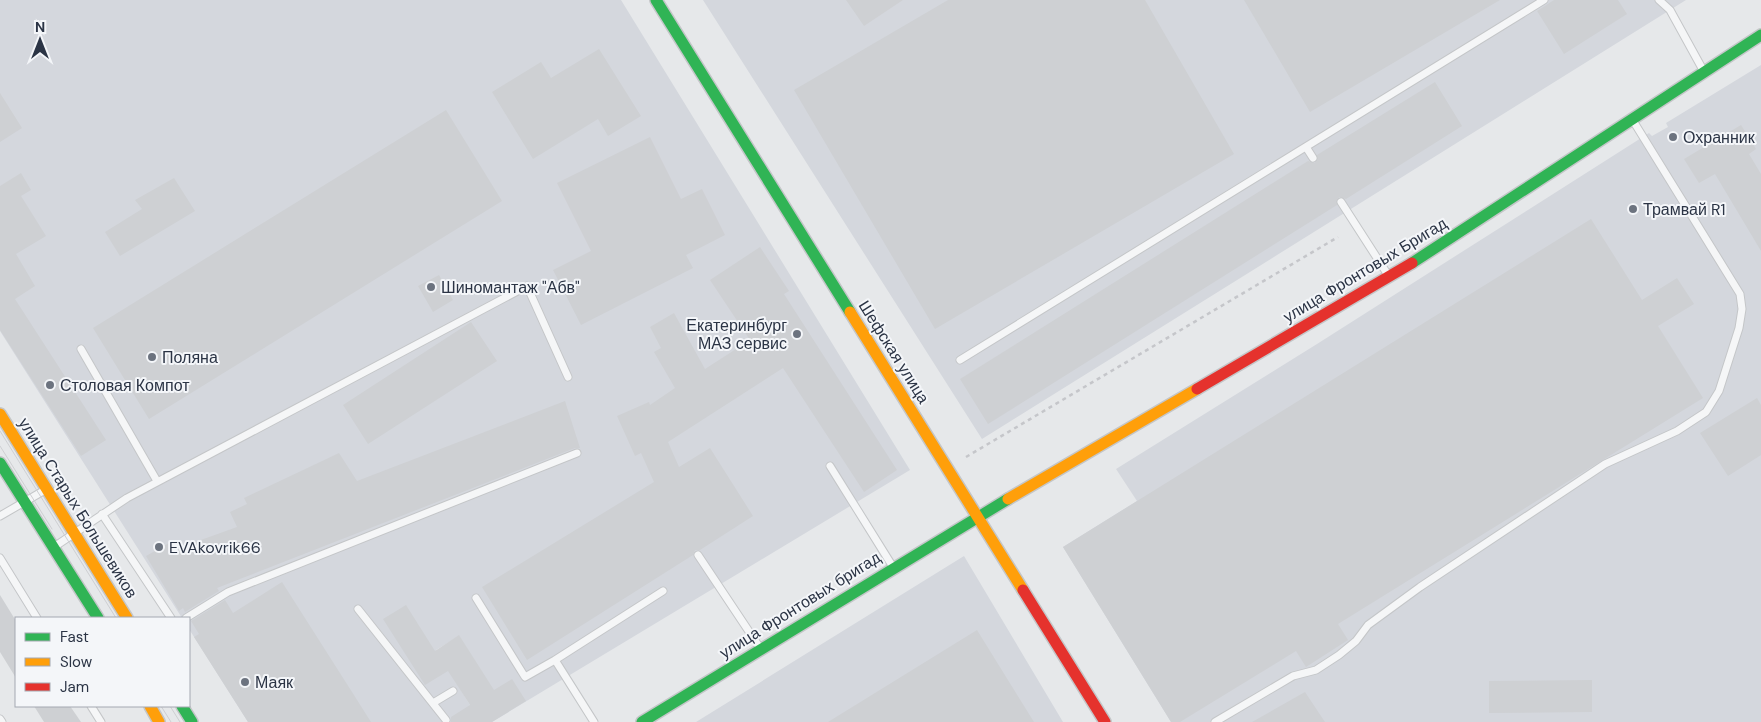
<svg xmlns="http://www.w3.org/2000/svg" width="1761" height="722" font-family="'DM Sans',sans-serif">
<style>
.built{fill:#d4d7dd;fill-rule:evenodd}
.building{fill:#ced0d3}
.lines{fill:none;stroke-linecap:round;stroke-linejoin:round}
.lane-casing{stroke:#c4c6c8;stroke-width:9}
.fast-casing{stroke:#c4c6c8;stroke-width:14}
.slow-casing{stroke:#c4c6c8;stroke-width:14}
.jam-casing{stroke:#c4c6c8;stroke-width:14}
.path{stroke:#c5c6ca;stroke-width:2.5;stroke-dasharray:4 4;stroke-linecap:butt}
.lane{stroke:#f5f6f7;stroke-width:7}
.fast{stroke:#30b455;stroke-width:11}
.slow{stroke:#ff9f0a;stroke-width:11}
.jam{stroke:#e5322d;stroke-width:11}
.tram{stroke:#cecfd2;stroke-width:1}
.poi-dot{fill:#6c737f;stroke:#f4f6f9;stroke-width:2}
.labels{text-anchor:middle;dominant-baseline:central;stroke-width:4;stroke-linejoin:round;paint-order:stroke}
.poi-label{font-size:16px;fill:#2b3445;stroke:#f4f6f9;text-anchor:start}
.street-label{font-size:16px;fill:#2b3445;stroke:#f4f6f9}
</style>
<rect width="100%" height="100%" fill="#e6e8ea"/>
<path class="built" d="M 0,0 L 621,0 L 910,470 L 492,722 L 248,722 L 189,629 L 189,618 L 182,618 L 0,331 ZM 459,636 L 493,690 L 470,705 L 436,650 Z
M 703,0 L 1686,0 L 982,439 Z
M 1761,65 L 1761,722 L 1171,722 L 1063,547 L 1137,501 L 1116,469 L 1317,344 L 1649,133 L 1652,136 L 1668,127 L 1666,123 Z
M 964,556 L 1063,722 L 696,722 Z"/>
<path class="building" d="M 846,0 L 903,0 L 864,26 Z
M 948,0 L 1145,0 L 1234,154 L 935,329 L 794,90 Z
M 1244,0 L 1500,0 L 1310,112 Z
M 1554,0 L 1618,0 L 1627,14 L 1564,54 L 1537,11 Z
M 599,49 L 641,116 L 608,136 L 598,119 L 533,159 L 492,92 L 541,62 L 551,78 Z
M 1435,82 L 1462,126 L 1346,199 L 1339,197 L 1337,205 L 988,424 L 960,379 L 1308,161 L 1315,163 L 1317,155 Z
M 0,93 L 22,128 L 0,142 Z
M 446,110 L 502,201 L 149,419 L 93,328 Z
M 1741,125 L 1756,149 L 1749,154 L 1761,174 L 1761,251 L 1715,174 L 1699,183 L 1684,159 Z
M 650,137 L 681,199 L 702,189 L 725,235 L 686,255 L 693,268 L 581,325 L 553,270 L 591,251 L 557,183 Z
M 21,173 L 31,190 L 21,196 L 46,236 L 16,254 L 35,286 L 15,299 L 106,440 L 81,456 L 0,330 L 0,186 Z
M 174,178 L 195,211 L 120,256 L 105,232 L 142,209 L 135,200 Z
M 1591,219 L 1642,300 L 1677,278 L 1694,304 L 1658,326 L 1703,398 L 1338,624 L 1348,640 L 1306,667 L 1296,651 L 1180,722 L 1171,722 L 1063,547 Z
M 760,247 L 789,291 L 784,294 L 897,470 L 864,492 L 783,368 L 668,442 L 679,467 L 710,448 L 753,516 L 700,550 L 695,550 L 693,555 L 527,660 L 482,587 L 654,482 L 641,453 L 635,456 L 617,416 L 649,402 L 650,405 L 675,388 L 654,352 L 661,348 L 650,327 L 674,313 L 705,369 L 750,340 L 710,280 Z
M 439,275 L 453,300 L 433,312 L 418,286 Z
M 471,322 L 497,361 L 368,444 L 343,405 Z
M 1757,398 L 1761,405 L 1761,455 L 1728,476 L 1700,433 Z
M 565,401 L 580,448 L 575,448 L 217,588 L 219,591 L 185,612 L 183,608 L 179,611 L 146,556 L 169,543 L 173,550 L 237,527 L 230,512 L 247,504 L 244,498 L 339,453 L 357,481 Z
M 282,582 L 352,692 L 371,722 L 248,722 L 194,637 L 199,634 L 191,621 L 225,600 L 233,613 Z
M 0,595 L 16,621 L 16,678 L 0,652 Z
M 406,605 L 435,651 L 459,635 L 494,690 L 512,679 L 526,701 L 492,722 L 451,722 L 451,717 L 470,705 L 448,671 L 425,685 L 383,619 Z
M 977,630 L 1034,722 L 828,722 Z
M 1592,680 L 1592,712 L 1489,713 L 1489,681 Z
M 1305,692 L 1325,722 L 1252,722 Z
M 34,706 L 70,706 L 81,722 L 44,722 Z"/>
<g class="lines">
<defs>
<path id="lane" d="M 1659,0 L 1670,10 L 1703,70
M 1306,147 L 1313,158
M 1341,202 L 1388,275
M 81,349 L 157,481
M 960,360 L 1544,0
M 830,466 L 893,567
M 102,514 L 171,618
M 0,516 L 45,490
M 54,547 L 127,498 L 527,286 L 568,377
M 698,555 L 760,648
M 0,558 L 37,618
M 476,598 L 525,677 L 555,660 L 594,722
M 358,609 L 446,720
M 186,618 L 228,592 L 577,453
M 555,660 L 663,591
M 433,703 L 453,691
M 91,706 L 101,722
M 0,719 L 2,722
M 1215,722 L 1293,676 L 1316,670 L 1339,655 L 1356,641 L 1368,625 L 1420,587 L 1605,464 L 1677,431 L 1706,412 L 1719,391 L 1739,328 L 1742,309 L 1740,294 L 1632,119"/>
<path id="fast" d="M 656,0 L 850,312
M 1412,263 L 1761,35
M 0,463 L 98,618
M 182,706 L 192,722
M 642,722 L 1008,499"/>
<path id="slow" d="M 850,312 L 1023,590
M 0,414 L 127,618
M 1008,499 L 1197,389
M 150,706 L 159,722"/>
<path id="jam" d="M 1197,389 L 1412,263
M 1023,590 L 1105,722"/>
</defs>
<use href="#lane" class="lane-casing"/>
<use href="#fast" class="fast-casing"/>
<use href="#slow" class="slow-casing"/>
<use href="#jam" class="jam-casing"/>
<path class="path" d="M 966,457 L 1338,237"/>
<use href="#lane" class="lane"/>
<use href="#fast" class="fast"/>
<use href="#slow" class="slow"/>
<use href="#jam" class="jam"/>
<path class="tram" d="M 0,431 L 116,618
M 0,446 L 52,529
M 161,706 L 171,722
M 170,706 L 180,722"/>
</g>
<g class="poi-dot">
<circle cx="1673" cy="137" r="5"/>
<circle cx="1633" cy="209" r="5"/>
<circle cx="431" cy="287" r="5"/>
<circle cx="797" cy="334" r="5"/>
<circle cx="152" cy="357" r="5"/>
<circle cx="50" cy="385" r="5"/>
<circle cx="159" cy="547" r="5"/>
<circle cx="245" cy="682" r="5"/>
</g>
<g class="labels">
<g class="poi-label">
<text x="1683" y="137">Охранник</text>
<text x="1643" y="209">Трамвай R1</text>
<text x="441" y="287">Шиномантаж "Абв"</text>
<text x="787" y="325" text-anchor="end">Екатеринбург<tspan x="787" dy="18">МАЗ сервис</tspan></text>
<text x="162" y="357">Поляна</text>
<text x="60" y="385">Столовая Компот</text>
<text x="169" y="547">EVAkovrik66</text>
<text x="255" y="682">Маяк</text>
</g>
<g class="street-label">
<text transform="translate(1365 270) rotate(-31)">улица Фронтовых Бригад</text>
<text transform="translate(894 352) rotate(58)">Шефская улица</text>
<text transform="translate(78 508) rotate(58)">улица Старых Большевиков</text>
<text transform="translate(800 605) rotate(-32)">улица Фронтовых бригад</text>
</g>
</g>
<rect x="15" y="617" width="175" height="90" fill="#f4f6f9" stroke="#a4a8b1"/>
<rect x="25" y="633" width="25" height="8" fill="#30b455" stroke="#a4a8b1"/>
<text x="60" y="642" font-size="15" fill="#2b3445">Fast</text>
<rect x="25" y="658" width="25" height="8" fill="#ff9f0a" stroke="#a4a8b1"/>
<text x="60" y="667" font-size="15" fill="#2b3445">Slow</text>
<rect x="25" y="683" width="25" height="8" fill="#e5322d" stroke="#a4a8b1"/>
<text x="60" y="692" font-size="15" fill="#2b3445">Jam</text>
<g transform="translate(40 40)" stroke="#f4f6f9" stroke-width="4" paint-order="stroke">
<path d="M0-4L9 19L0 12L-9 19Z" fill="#2b3445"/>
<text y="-8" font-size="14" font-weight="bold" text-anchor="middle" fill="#2b3445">N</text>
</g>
</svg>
